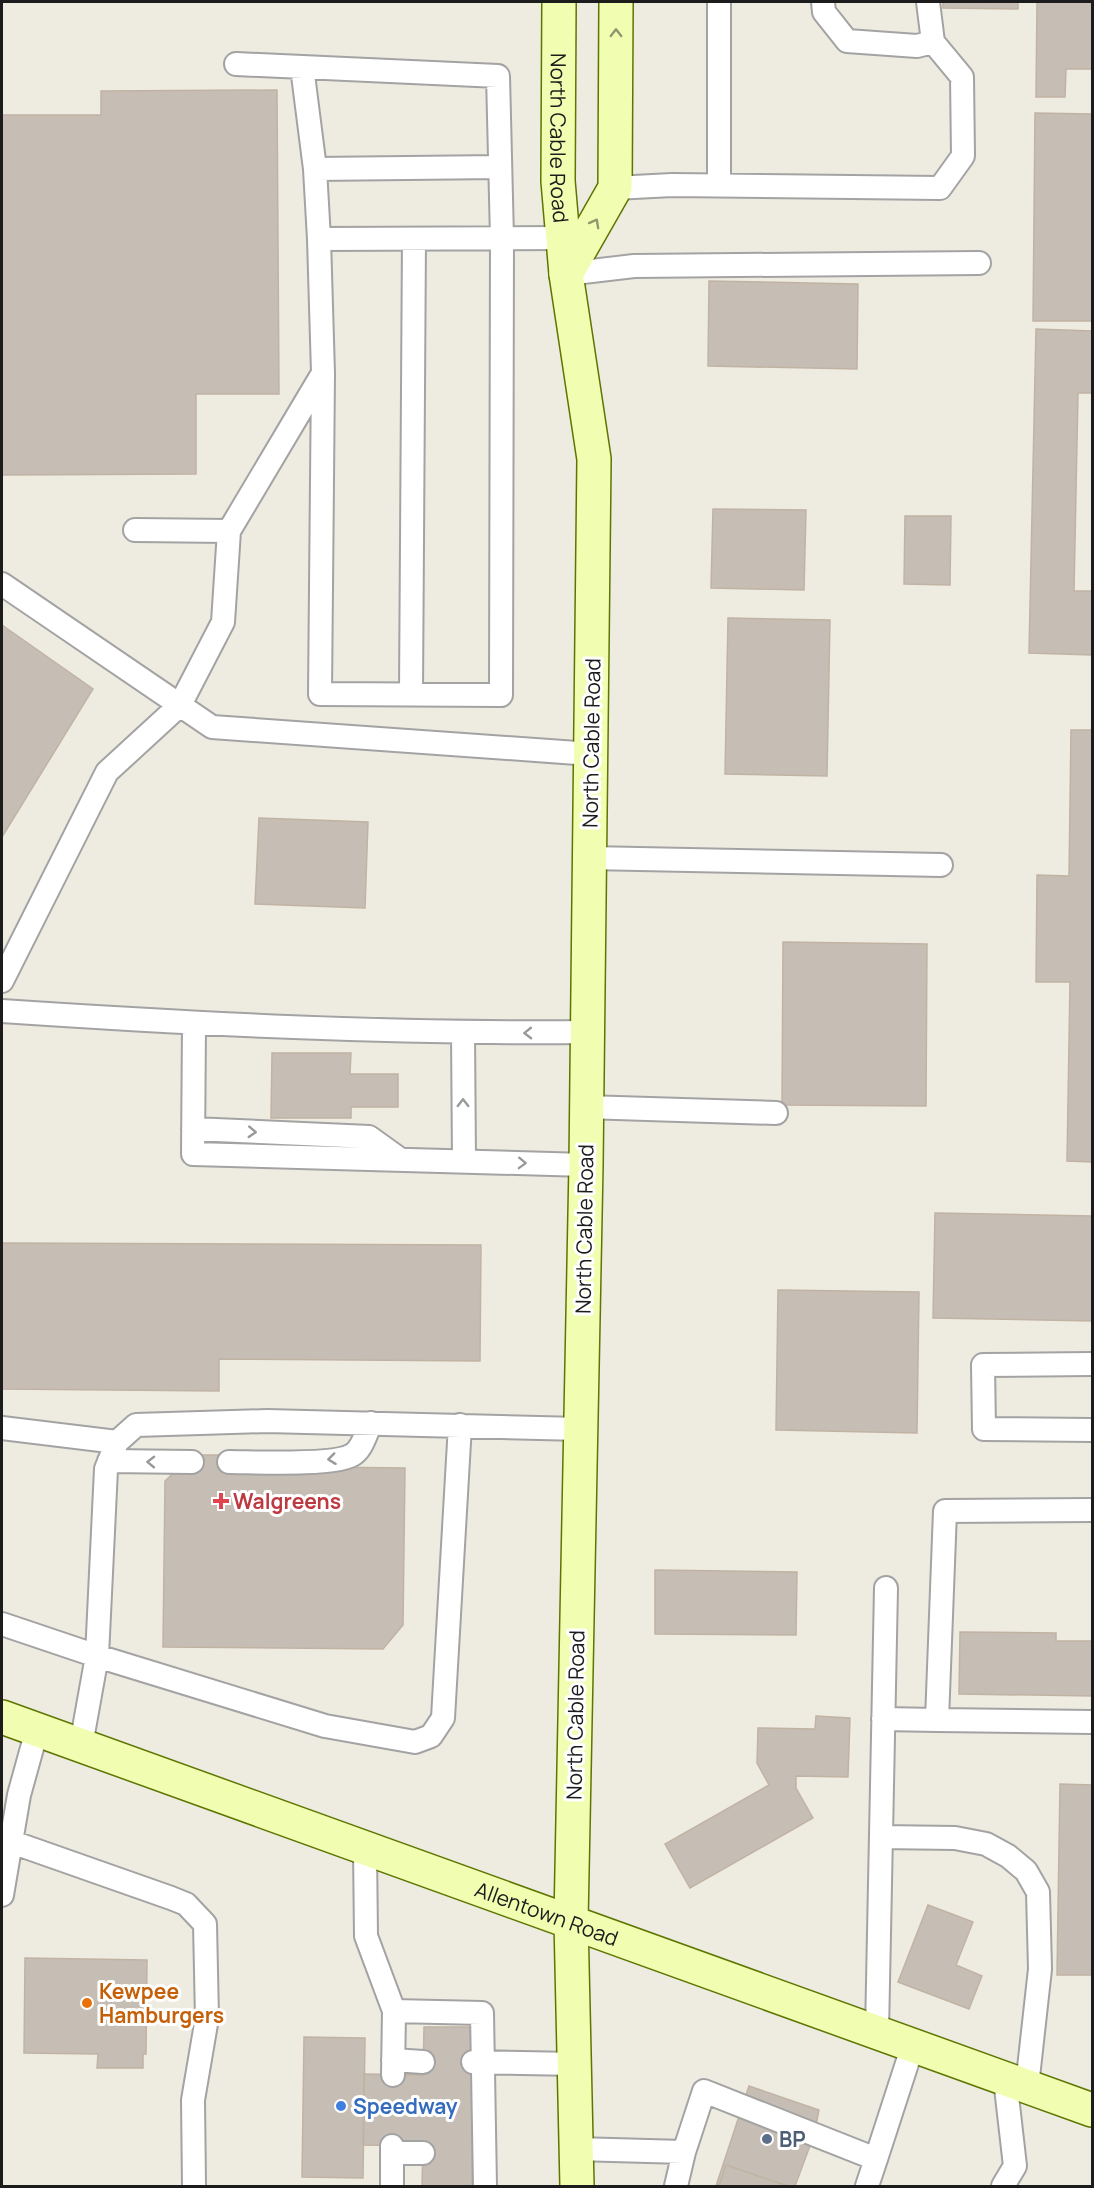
<svg xmlns="http://www.w3.org/2000/svg" width="1094" height="2188" font-family="Manrope,sans-serif">
<style>
.building{fill:#c6beb4;stroke:#c1b3a3;stroke-width:1.5}
.lines{fill:none;stroke-linecap:round;stroke-linejoin:round}
.lane-casing{stroke:#a3a3a3;stroke-width:26}
.secondary-casing{stroke:#5d7600;stroke-width:36}
.lane{stroke:#fff;stroke-width:22}
.secondary{stroke:#f1fdb0;stroke-width:33}
.oneway{stroke:#91986d}
.oneway2{stroke:#999}
.health-dot{fill:#e0444e;stroke:#fff;stroke-width:2}
.food-dot{fill:#e8710a;stroke:#fff;stroke-width:2}
.shop-dot{fill:#3f7fe0;stroke:#fff;stroke-width:2}
.service-dot{fill:#5c6f8a;stroke:#fff;stroke-width:2}
.labels{text-anchor:middle;dominant-baseline:central;stroke-width:6;stroke-linejoin:round;paint-order:stroke}
.street-label{font-size:21px;fill:#1c1c1c;stroke:#fff}
.health-label{font-size:21px;font-weight:bold;fill:#be3a42;stroke:#fff;text-anchor:start}
.food-label{font-size:21px;font-weight:bold;fill:#c56008;stroke:#fff;text-anchor:start}
.shop-label{font-size:21px;font-weight:bold;fill:#366cbe;stroke:#fff;text-anchor:start}
.service-label{font-size:21px;font-weight:bold;fill:#4e5e75;stroke:#fff;text-anchor:start}
</style>
<rect width="100%" height="100%" fill="#eeebe1"/>
<path class="building" d="M 943,2 L 1018,2 L 1018,9 L 943,8 Z
M 1037,2 L 1092,2 L 1092,69 L 1066,69 L 1065,97 L 1036,97 Z
M 277,90 L 279,394 L 196,394 L 196,474 L 2,475 L 2,115 L 101,115 L 101,91 Z
M 1035,113 L 1092,114 L 1092,321 L 1033,321 Z
M 709,281 L 858,284 L 857,369 L 708,366 Z
M 1036,329 L 1092,331 L 1092,393 L 1078,393 L 1074,591 L 1092,591 L 1092,655 L 1029,653 Z
M 713,509 L 806,510 L 804,590 L 711,588 Z
M 905,516 L 951,516 L 950,585 L 904,584 Z
M 728,618 L 830,620 L 827,776 L 725,774 Z
M 2,625 L 93,689 L 2,837 Z
M 1071,730 L 1092,730 L 1092,1162 L 1067,1161 L 1070,982 L 1036,982 L 1037,875 L 1069,876 Z
M 259,818 L 368,822 L 365,908 L 255,904 Z
M 783,942 L 927,944 L 926,1106 L 782,1105 Z
M 272,1053 L 351,1053 L 350,1074 L 398,1074 L 398,1107 L 351,1107 L 351,1118 L 271,1118 Z
M 935,1213 L 1092,1216 L 1092,1321 L 933,1318 Z
M 2,1243 L 481,1245 L 480,1361 L 219,1359 L 219,1391 L 2,1389 Z
M 778,1290 L 919,1292 L 917,1433 L 776,1430 Z
M 192,1455 L 229,1455 L 229,1466 L 405,1468 L 403,1625 L 383,1649 L 163,1647 L 165,1481 Z
M 655,1570 L 797,1572 L 796,1635 L 655,1634 Z
M 960,1632 L 1056,1633 L 1056,1641 L 1092,1641 L 1092,1696 L 959,1694 Z
M 816,1716 L 850,1718 L 848,1777 L 796,1776 L 796,1788 L 813,1818 L 690,1888 L 665,1844 L 769,1785 L 757,1763 L 758,1728 L 815,1729 Z
M 1060,1784 L 1092,1785 L 1092,1975 L 1057,1975 Z
M 928,1905 L 973,1922 L 956,1965 L 982,1976 L 969,2009 L 898,1982 Z
M 25,1958 L 147,1960 L 146,2054 L 143,2054 L 143,2068 L 97,2068 L 98,2054 L 24,2053 Z
M 424,2027 L 473,2027 L 472,2186 L 422,2186 L 423,2146 L 363,2145 L 364,2074 L 423,2075 Z
M 304,2037 L 365,2038 L 363,2178 L 302,2177 Z
M 749,2086 L 819,2110 L 814,2135 L 795,2186 L 716,2186 Z
M 726,2165 L 788,2186 L 719,2186 Z"/>
<g class="lines">
<defs>
<path id="lane" d="M 719,2 L 719,185
M 823,2 L 824,12 L 847,41 L 917,46 L 933,42
M 236,64 L 498,76 L 502,238 L 501,695 L 320,694 L 323,373
M 302,67 L 315,169 L 319,239
M 315,169 L 499,167
M 615,188 L 672,185 L 940,188 L 963,156 L 962,77 L 933,42 L 928,2
M 566,274 L 634,266 L 979,263
M 135,530 L 229,531
M 2,584 L 212,727 L 591,754
M 411,692 L 414,239
M 589,858 L 941,865
M 2,981 L 107,772 L 180,705 L 223,622 L 229,531 L 323,373 L 319,239 L 565,238
M 2,1011 C 196,1024 391,1034 586,1032
M 194,1024 L 193,1154 L 586,1165
M 463,1033 L 464,1161
M 585,1107 L 776,1113
M 193,1129 L 369,1137 L 401,1160
M 1092,1364 L 983,1365 L 984,1429 L 1092,1430
M 2,1428 L 117,1442
M 109,1461 L 192,1462
M 229,1462 C 252,1462 334,1466 352,1455 C 362,1450 366,1433 371,1423
M 2,1624 L 97,1656 L 325,1726 L 415,1742 L 431,1736 L 443,1718 L 460,1425
M 883,1719 L 937,1720 L 945,1511 L 1092,1510
M 937,1720 L 1092,1722
M 81,1745 L 97,1656 L 106,1469 L 117,1442 L 136,1425 L 267,1421 L 580,1429
M 881,1837 L 955,1838 L 986,1844 L 1008,1856 L 1026,1871 L 1038,1892 L 1040,1969 L 1027,2086
M 9,1841 L 171,1898 L 186,1904 L 205,1924 L 207,2018 L 193,2100 L 194,2186
M 365,1849 L 366,1936 L 394,2011 L 393,2075
M 2,1895 L 19,1795 L 37,1730
M 394,2011 L 482,2013 L 485,2186
M 877,2032 L 886,1588
M 393,2060 L 423,2062
M 473,2062 L 576,2064
M 576,2149 L 684,2152 L 704,2091 L 876,2159 L 867,2186
M 392,2153 L 423,2153
M 876,2159 L 913,2045
M 392,2186 L 392,2146
M 676,2186 L 684,2152
M 1003,2186 L 1015,2166 L 1005,2079"/>
<g id="secondary">
<path id="s1" d="M 559,2 L 558,181 L 566,274 L 594,459 L 586,1165 L 571,1921 L 577,2186"/>
<path d="M 566,274 L 615,188 L 616,2"/>
<path id="s2" d="M 2,1717 L 1092,2110"/>
</g>
</defs>
<use href="#lane" class="lane-casing"/>
<use href="#secondary" class="secondary-casing"/>
<use href="#lane" class="lane"/>
<use href="#secondary" class="secondary"/>
</g>
<defs><path id="oneway-chevron" d="M-2-3.5L2.5 0L-2 3.5" fill="none" stroke-width="1.6" stroke-linecap="round" stroke-linejoin="round" transform="scale(1.5)"/></defs>
<g class="oneway">
<use href="#oneway-chevron" transform="translate(616 33) rotate(-90)"/>
<use href="#oneway-chevron" transform="translate(595 223) rotate(-61)"/>
</g>
<g class="oneway2">
<use href="#oneway-chevron" transform="translate(528 1033) rotate(179)"/>
<use href="#oneway-chevron" transform="translate(463 1103) rotate(-90)"/>
<use href="#oneway-chevron" transform="translate(252 1132) rotate(3)"/>
<use href="#oneway-chevron" transform="translate(522 1163) rotate(2)"/>
<use href="#oneway-chevron" transform="translate(332 1459) rotate(173)"/>
<use href="#oneway-chevron" transform="translate(151 1462) rotate(-179)"/>
</g>
<path class="health-dot" d="M218 1492h6v6h6v6h-6v6h-6v-6h-6v-6h6z"/>
<circle class="food-dot" cx="87" cy="2003" r="6"/>
<circle class="shop-dot" cx="341" cy="2106" r="6"/>
<circle class="service-dot" cx="767" cy="2139" r="6"/>
<g class="labels">
<g class="street-label">
<text stroke="none"><textPath href="#s1" startOffset="136">North Cable Road</textPath></text>
<text transform="translate(591 743) rotate(-89)">North Cable Road</text>
<text transform="translate(584 1229) rotate(-89)">North Cable Road</text>
<text transform="translate(575 1715) rotate(-89)">North Cable Road</text>
<text stroke="none"><textPath href="#s2" startOffset="579">Allentown Road</textPath></text>
</g>
<g class="health-label">
<text x="233" y="1501">Walgreens</text>
</g>
<g class="food-label">
<text x="99" y="1991">Kewpee<tspan x="99" dy="24">Hamburgers</tspan></text>
</g>
<g class="shop-label">
<text x="353" y="2106">Speedway</text>
</g>
<g class="service-label">
<text x="779" y="2139">BP</text>
</g>
</g>
<rect width="1094" height="2188" fill="none" stroke="#1c1c1c" stroke-width="6"/>
</svg>
